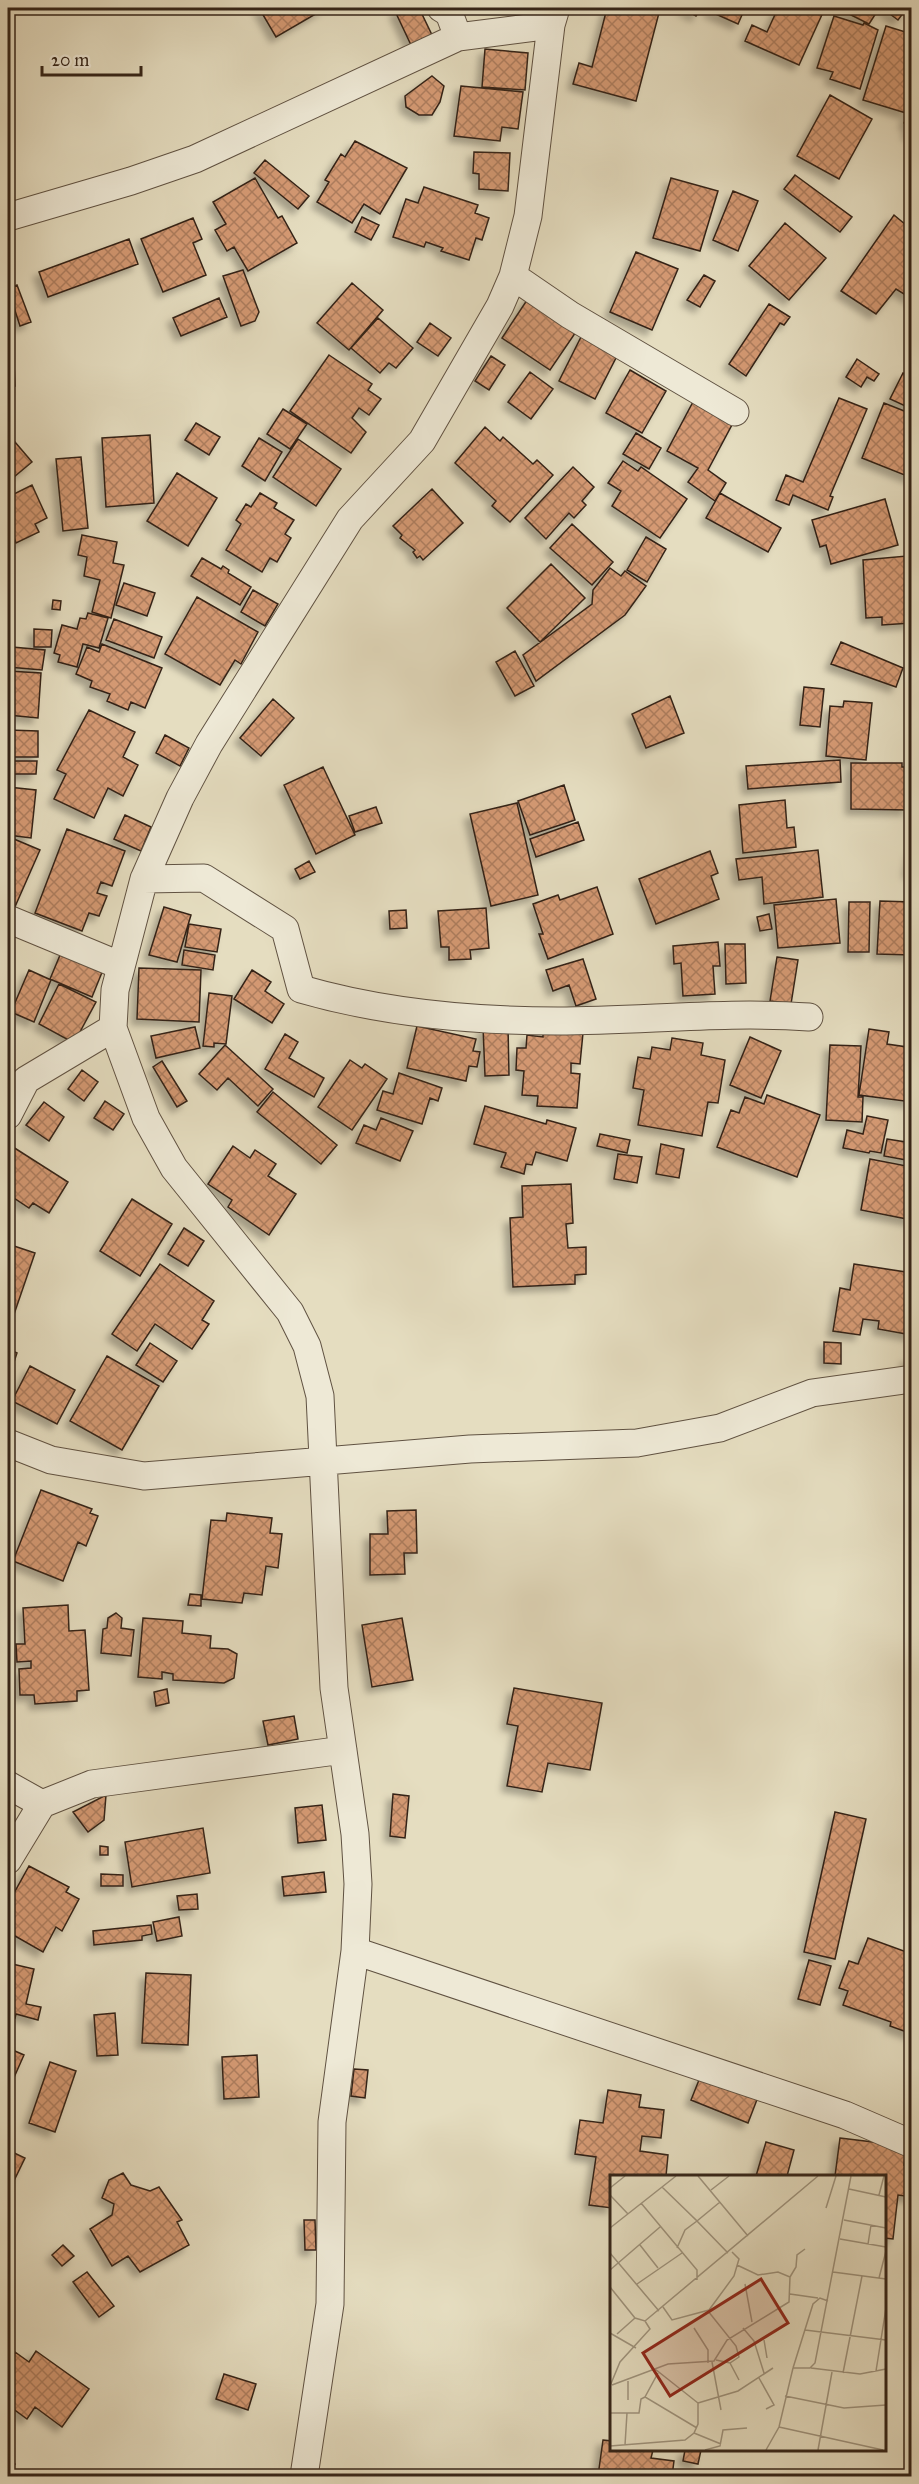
<svg xmlns="http://www.w3.org/2000/svg" width="919" height="2484" font-family="'IM FELL Great Primer',serif">
<style>
.building{fill:url(#building-cross-hatch);stroke:#342418;stroke-width:1.5;filter:url(#shadow)}
.lines{fill:none;stroke-linecap:round;stroke-linejoin:round}
.street-casing{stroke:#605242;stroke-width:29}
.street{stroke:#eee9d6;stroke-width:27}
.inset-road{fill:none;stroke:#9e937d;stroke-width:1.5}
.view{fill:#8f2418;fill-opacity:0.15;stroke:#8f2418;stroke-width:3}
.inset-edge{fill:none;stroke:#342418;stroke-width:3}
</style>
<defs>
<pattern id="building-cross-hatch" width="8" height="8" patternUnits="userSpaceOnUse" patternTransform="scale(1.5)"><rect width="8" height="8" fill="#d49973"/><path d="M0 0l8 8M0 8l8-8" fill="none" stroke="#ad7d5d"/></pattern>
<filter id="shadow"><feDropShadow dx="-5.5" dy="5.5" stdDeviation="3" flood-color="#0004"/></filter>
</defs>
<rect width="100%" height="100%" fill="#e5ddc0"/>
<filter id="stains"><feTurbulence type="fractalNoise" baseFrequency=".00333" numOctaves="4"/><feColorMatrix values="0 0 0 0 .2 0 0 0 0 .09 0 0 0 0 .02 0 0 0 .5 -.17"/></filter>
<radialGradient id="worn" r=".72"><stop offset=".6" stop-color="#630" stop-opacity="0"/><stop offset="1" stop-color="#630" stop-opacity=".3"/></radialGradient>
<path class="building" d="M 259,8 L 326,8 L 276,37 Z
M 401,8 L 419,8 L 432,35 L 411,45 L 395,11 Z
M 607,8 L 660,9 L 636,101 L 573,84 L 579,63 L 592,67 Z
M 682,8 L 701,8 L 696,16 Z
M 710,8 L 745,8 L 738,24 L 709,11 Z
M 778,8 L 825,8 L 799,65 L 745,41 L 752,25 L 767,32 Z
M 837,8 L 873,8 L 878,10 L 869,24 Z
M 882,8 L 907,8 L 898,20 Z
M 834,16 L 863,25 L 864,23 L 878,30 L 860,89 L 830,79 L 833,72 L 817,68 Z
M 886,26 L 912,34 L 912,94 L 906,113 L 863,100 Z
M 485,49 L 528,53 L 525,90 L 482,87 Z
M 432,76 L 444,86 L 440,102 L 432,115 L 419,115 L 406,107 L 405,96 Z
M 461,86 L 523,92 L 518,129 L 502,127 L 500,141 L 454,136 Z
M 830,95 L 872,119 L 839,179 L 797,156 Z
M 912,106 L 912,135 L 907,133 L 910,126 L 904,123 Z
M 355,141 L 407,168 L 380,214 L 364,204 L 352,223 L 317,202 L 329,182 L 325,180 L 341,154 L 345,157 Z
M 474,152 L 510,153 L 508,191 L 479,189 L 479,174 L 473,173 Z
M 265,160 L 309,196 L 298,209 L 254,173 Z
M 795,175 L 852,217 L 840,232 L 784,189 Z
M 255,178 L 278,218 L 282,216 L 297,243 L 248,271 L 234,247 L 227,251 L 215,230 L 226,224 L 213,202 Z
M 671,178 L 718,191 L 700,251 L 653,238 Z
M 424,187 L 478,205 L 475,213 L 489,218 L 482,240 L 476,238 L 469,260 L 441,251 L 443,248 L 426,242 L 424,247 L 393,237 L 406,199 L 418,203 Z
M 733,191 L 758,201 L 738,251 L 713,240 Z
M 894,215 L 912,230 L 912,299 L 896,289 L 876,314 L 841,291 Z
M 362,217 L 379,225 L 371,240 L 355,232 Z
M 193,218 L 202,239 L 193,243 L 206,275 L 163,292 L 141,239 Z
M 785,223 L 826,258 L 789,300 L 749,266 Z
M 129,239 L 138,264 L 48,297 L 39,272 Z
M 636,252 L 678,269 L 652,330 L 610,312 Z
M 243,270 L 259,312 L 255,321 L 241,326 L 223,276 Z
M 704,275 L 715,281 L 700,307 L 687,300 Z
M 352,283 L 383,310 L 349,350 L 317,323 Z
M 17,285 L 31,322 L 20,326 L 8,289 Z
M 531,294 L 580,326 L 550,370 L 502,338 Z
M 219,298 L 227,317 L 181,336 L 173,318 Z
M 769,304 L 790,317 L 784,325 L 780,323 L 746,376 L 729,364 Z
M 378,318 L 413,348 L 396,368 L 389,363 L 380,373 L 351,348 Z
M 430,323 L 451,338 L 438,356 L 417,342 Z
M 584,331 L 620,350 L 595,399 L 559,381 Z
M 329,355 L 372,384 L 368,390 L 381,399 L 369,415 L 359,408 L 352,418 L 366,432 L 351,453 L 290,411 Z
M 491,356 L 505,365 L 489,390 L 475,381 Z
M 857,359 L 879,374 L 874,381 L 867,377 L 861,387 L 846,377 Z
M 8,364 L 14,364 L 15,386 L 8,387 Z
M 630,370 L 666,391 L 642,433 L 606,413 Z
M 530,372 L 553,389 L 531,419 L 508,402 Z
M 903,373 L 912,378 L 912,409 L 890,399 Z
M 839,398 L 867,409 L 830,496 L 833,497 L 828,510 L 793,495 L 789,505 L 776,500 L 786,475 L 803,482 Z
M 694,400 L 734,421 L 708,470 L 726,483 L 715,501 L 688,482 L 698,468 L 667,451 Z
M 884,403 L 912,414 L 912,478 L 862,458 Z
M 283,409 L 307,424 L 290,449 L 267,434 Z
M 196,423 L 220,437 L 209,455 L 185,440 Z
M 485,427 L 500,441 L 503,437 L 533,464 L 537,460 L 553,475 L 510,522 L 492,506 L 496,501 L 455,463 Z
M 636,433 L 661,448 L 649,469 L 623,454 Z
M 150,435 L 154,503 L 106,507 L 102,438 Z
M 259,438 L 282,452 L 265,481 L 242,466 Z
M 298,439 L 341,469 L 316,506 L 273,477 Z
M 15,442 L 32,462 L 8,482 L 8,448 Z
M 81,457 L 88,528 L 63,531 L 56,459 Z
M 623,461 L 638,471 L 641,467 L 687,499 L 660,538 L 612,506 L 621,491 L 608,483 Z
M 573,467 L 594,487 L 582,501 L 586,505 L 574,518 L 569,513 L 546,539 L 525,518 Z
M 177,473 L 217,498 L 188,546 L 147,521 Z
M 32,485 L 47,518 L 35,524 L 39,532 L 16,543 L 14,537 L 8,540 L 8,497 Z
M 432,489 L 463,523 L 423,560 L 420,556 L 417,558 L 413,552 L 415,550 L 400,538 L 402,535 L 393,526 Z
M 260,493 L 277,503 L 274,508 L 294,520 L 285,534 L 291,538 L 277,562 L 270,558 L 262,572 L 226,550 L 241,524 L 236,520 L 246,504 L 251,507 Z
M 720,493 L 781,528 L 768,552 L 706,518 Z
M 885,499 L 898,545 L 831,564 L 826,545 L 820,547 L 812,520 Z
M 572,524 L 613,562 L 592,585 L 550,548 Z
M 82,535 L 117,542 L 113,563 L 124,565 L 111,618 L 92,612 L 100,580 L 84,576 L 87,557 L 78,555 Z
M 646,537 L 666,549 L 647,582 L 627,570 Z
M 907,556 L 911,623 L 882,625 L 882,617 L 866,618 L 863,560 Z
M 202,558 L 221,569 L 223,566 L 229,570 L 228,573 L 251,587 L 240,605 L 191,576 Z
M 551,564 L 585,598 L 540,642 L 507,608 Z
M 610,568 L 621,576 L 625,571 L 646,586 L 625,615 L 536,681 L 523,655 L 592,604 L 593,590 Z
M 124,583 L 155,593 L 147,616 L 116,605 Z
M 253,590 L 278,604 L 265,626 L 241,612 Z
M 197,597 L 258,632 L 241,664 L 235,660 L 220,685 L 165,654 Z
M 53,600 L 61,601 L 60,610 L 52,609 Z
M 88,613 L 108,618 L 99,648 L 83,644 L 77,667 L 58,662 L 60,655 L 54,653 L 62,625 L 77,629 L 80,618 L 86,619 Z
M 114,619 L 162,637 L 154,658 L 106,640 Z
M 8,626 L 14,626 L 12,647 L 45,650 L 42,670 L 8,667 Z
M 34,629 L 52,630 L 51,647 L 34,647 Z
M 841,642 L 903,668 L 896,687 L 831,664 Z
M 102,644 L 162,668 L 145,708 L 131,702 L 128,710 L 107,701 L 110,694 L 90,687 L 92,681 L 76,674 L 87,647 L 99,652 Z
M 515,651 L 534,686 L 515,696 L 496,662 Z
M 8,671 L 41,673 L 38,718 L 8,715 Z
M 804,687 L 824,689 L 820,727 L 800,725 Z
M 670,696 L 684,733 L 646,748 L 632,714 Z
M 273,699 L 294,718 L 261,756 L 240,738 Z
M 844,701 L 872,703 L 866,760 L 826,756 L 830,706 L 843,707 Z
M 89,710 L 135,732 L 123,757 L 138,765 L 123,796 L 108,788 L 94,818 L 54,799 L 66,774 L 57,770 Z
M 8,730 L 38,731 L 38,757 L 8,757 Z
M 165,735 L 189,748 L 180,766 L 156,753 Z
M 840,760 L 841,782 L 748,789 L 746,766 Z
M 8,761 L 37,761 L 36,774 L 8,774 Z
M 851,763 L 902,763 L 902,767 L 908,767 L 908,810 L 851,809 Z
M 323,767 L 355,835 L 316,854 L 284,785 Z
M 564,785 L 575,820 L 530,835 L 518,801 Z
M 8,787 L 36,790 L 31,838 L 8,835 Z
M 785,800 L 787,828 L 794,827 L 796,847 L 743,853 L 739,805 Z
M 517,803 L 538,895 L 491,906 L 470,814 Z
M 376,807 L 382,823 L 355,832 L 349,816 Z
M 125,815 L 151,827 L 141,851 L 114,839 Z
M 578,822 L 584,840 L 536,857 L 530,839 Z
M 67,829 L 125,851 L 112,886 L 101,882 L 97,893 L 107,896 L 99,916 L 89,913 L 82,931 L 35,913 Z
M 14,839 L 40,850 L 14,909 L 8,906 L 8,843 L 11,845 Z
M 912,849 L 912,873 L 908,872 Z
M 818,850 L 823,897 L 764,904 L 762,877 L 739,880 L 736,859 Z
M 710,851 L 718,873 L 711,876 L 719,899 L 656,924 L 639,879 Z
M 309,861 L 315,872 L 300,879 L 295,869 Z
M 597,887 L 613,934 L 548,959 L 539,934 L 543,934 L 533,904 L 558,895 L 560,900 Z
M 836,899 L 840,943 L 778,948 L 774,905 Z
M 880,901 L 912,902 L 912,955 L 877,954 Z
M 849,902 L 870,902 L 869,952 L 848,952 Z
M 164,907 L 191,915 L 177,962 L 149,955 Z
M 486,908 L 489,948 L 470,950 L 471,959 L 449,960 L 449,947 L 441,947 L 438,911 Z
M 406,910 L 407,928 L 390,929 L 389,911 Z
M 769,914 L 772,929 L 760,931 L 757,917 Z
M 189,924 L 221,929 L 217,952 L 185,947 Z
M 718,942 L 720,966 L 713,966 L 715,994 L 683,996 L 681,963 L 674,964 L 673,946 Z
M 725,944 L 745,944 L 746,983 L 726,984 Z
M 63,948 L 105,965 L 92,997 L 50,979 Z
M 184,950 L 215,955 L 213,970 L 182,965 Z
M 777,957 L 798,960 L 791,1004 L 770,1001 Z
M 583,959 L 596,999 L 576,1006 L 569,985 L 553,991 L 546,970 Z
M 139,968 L 201,970 L 199,1022 L 137,1019 Z
M 29,970 L 51,980 L 34,1022 L 11,1012 Z
M 252,970 L 271,982 L 265,991 L 284,1004 L 272,1023 L 234,999 Z
M 59,984 L 96,1002 L 74,1043 L 39,1024 Z
M 209,993 L 232,996 L 226,1044 L 214,1043 L 214,1047 L 203,1046 Z
M 417,1026 L 476,1039 L 473,1051 L 480,1052 L 477,1067 L 469,1066 L 466,1081 L 407,1068 Z
M 508,1026 L 509,1075 L 485,1076 L 483,1027 Z
M 195,1027 L 200,1048 L 156,1058 L 151,1036 Z
M 869,1029 L 889,1032 L 887,1044 L 907,1047 L 905,1058 L 912,1059 L 912,1102 L 859,1095 Z
M 543,1030 L 583,1033 L 580,1064 L 571,1063 L 571,1073 L 580,1074 L 577,1108 L 537,1106 L 538,1096 L 522,1095 L 524,1071 L 516,1070 L 517,1048 L 526,1048 L 527,1035 L 543,1037 Z
M 285,1034 L 298,1042 L 289,1058 L 324,1078 L 314,1097 L 265,1069 Z
M 750,1037 L 781,1051 L 761,1098 L 730,1085 Z
M 672,1038 L 703,1043 L 701,1055 L 725,1060 L 718,1103 L 708,1102 L 702,1136 L 638,1125 L 644,1090 L 633,1088 L 638,1057 L 650,1059 L 652,1047 L 670,1050 Z
M 225,1045 L 273,1089 L 258,1106 L 228,1078 L 217,1090 L 199,1074 Z
M 830,1045 L 861,1046 L 858,1097 L 863,1097 L 862,1122 L 826,1120 Z
M 350,1060 L 362,1068 L 365,1064 L 387,1079 L 352,1130 L 318,1107 Z
M 162,1061 L 187,1101 L 177,1107 L 153,1067 Z
M 82,1070 L 98,1082 L 84,1101 L 68,1089 Z
M 399,1073 L 442,1088 L 438,1101 L 430,1098 L 422,1124 L 377,1110 L 383,1091 L 393,1094 Z
M 273,1092 L 337,1145 L 321,1164 L 257,1112 Z
M 767,1095 L 820,1115 L 797,1177 L 717,1147 L 731,1110 L 739,1113 L 745,1097 L 764,1104 Z
M 105,1101 L 124,1114 L 113,1130 L 94,1118 Z
M 44,1102 L 64,1117 L 49,1141 L 26,1125 Z
M 485,1106 L 546,1124 L 547,1120 L 576,1128 L 567,1161 L 536,1152 L 532,1165 L 526,1164 L 524,1174 L 501,1167 L 506,1153 L 474,1144 Z
M 867,1116 L 888,1120 L 881,1153 L 870,1151 L 869,1153 L 843,1148 L 847,1130 L 863,1134 Z
M 381,1118 L 413,1131 L 400,1161 L 356,1143 L 364,1125 L 376,1130 Z
M 600,1134 L 630,1140 L 627,1153 L 597,1146 Z
M 887,1139 L 912,1143 L 912,1161 L 884,1156 Z
M 661,1144 L 684,1149 L 679,1178 L 656,1174 Z
M 233,1146 L 250,1158 L 255,1150 L 276,1164 L 268,1176 L 296,1194 L 269,1235 L 228,1207 L 232,1200 L 208,1184 Z
M 13,1147 L 68,1182 L 49,1213 L 33,1203 L 29,1208 L 8,1194 L 8,1155 Z
M 618,1154 L 642,1157 L 637,1183 L 614,1179 Z
M 870,1159 L 912,1167 L 912,1220 L 861,1210 Z
M 571,1184 L 573,1223 L 566,1224 L 568,1248 L 586,1247 L 586,1274 L 575,1275 L 575,1284 L 513,1287 L 510,1218 L 523,1217 L 522,1186 Z
M 132,1199 L 172,1224 L 140,1276 L 100,1251 Z
M 184,1228 L 204,1241 L 188,1266 L 168,1254 Z
M 8,1244 L 35,1253 L 10,1326 L 8,1326 Z
M 160,1264 L 214,1301 L 202,1320 L 209,1324 L 192,1349 L 155,1324 L 137,1351 L 112,1334 Z
M 854,1264 L 912,1273 L 912,1335 L 878,1329 L 879,1321 L 863,1319 L 860,1335 L 833,1331 L 840,1288 L 850,1290 Z
M 824,1342 L 841,1343 L 841,1364 L 824,1363 Z
M 150,1343 L 177,1361 L 163,1382 L 136,1365 Z
M 8,1349 L 17,1353 L 8,1380 Z
M 107,1356 L 159,1386 L 122,1450 L 70,1421 Z
M 906,1358 L 912,1358 L 912,1370 L 907,1371 Z
M 30,1366 L 75,1390 L 57,1424 L 12,1401 Z
M 41,1490 L 92,1509 L 90,1513 L 98,1516 L 86,1546 L 78,1542 L 63,1581 L 13,1561 Z
M 416,1510 L 417,1553 L 404,1553 L 405,1574 L 370,1575 L 370,1534 L 388,1534 L 387,1511 Z
M 227,1513 L 272,1518 L 270,1533 L 282,1534 L 278,1568 L 266,1566 L 262,1595 L 244,1593 L 242,1603 L 202,1599 L 211,1520 L 226,1521 Z
M 190,1594 L 201,1595 L 201,1606 L 188,1605 Z
M 68,1605 L 69,1631 L 85,1630 L 89,1690 L 77,1691 L 77,1701 L 35,1704 L 34,1695 L 20,1695 L 19,1669 L 31,1668 L 31,1661 L 17,1662 L 16,1644 L 25,1644 L 23,1608 Z
M 116,1613 L 122,1618 L 121,1628 L 134,1630 L 131,1656 L 101,1653 L 103,1629 L 107,1628 L 108,1618 Z
M 143,1618 L 183,1621 L 182,1633 L 211,1636 L 210,1648 L 228,1649 L 237,1654 L 234,1678 L 224,1683 L 173,1680 L 173,1674 L 162,1672 L 162,1679 L 138,1677 Z
M 402,1618 L 413,1680 L 372,1687 L 362,1625 Z
M 514,1688 L 602,1703 L 590,1770 L 548,1763 L 542,1792 L 507,1786 L 518,1726 L 507,1724 Z
M 167,1689 L 169,1703 L 156,1706 L 154,1692 Z
M 294,1716 L 298,1739 L 268,1745 L 263,1721 Z
M 393,1794 L 409,1796 L 405,1838 L 390,1836 Z
M 106,1795 L 104,1820 L 88,1832 L 73,1812 Z
M 322,1805 L 326,1840 L 298,1843 L 295,1808 Z
M 835,1812 L 866,1819 L 835,1959 L 804,1952 Z
M 203,1828 L 210,1873 L 132,1887 L 125,1842 Z
M 100,1846 L 108,1847 L 108,1855 L 100,1855 Z
M 29,1866 L 69,1887 L 66,1892 L 79,1899 L 62,1931 L 56,1927 L 43,1952 L 8,1932 L 8,1904 Z
M 324,1872 L 326,1892 L 284,1896 L 282,1877 Z
M 101,1874 L 123,1875 L 123,1886 L 101,1886 Z
M 197,1894 L 198,1909 L 179,1910 L 177,1896 Z
M 179,1917 L 182,1936 L 157,1941 L 153,1922 Z
M 151,1925 L 152,1934 L 142,1936 L 142,1940 L 94,1945 L 93,1931 Z
M 868,1938 L 912,1954 L 912,2034 L 890,2026 L 891,2022 L 843,2005 L 848,1991 L 839,1988 L 849,1961 L 858,1964 Z
M 809,1960 L 831,1966 L 820,2005 L 798,1999 Z
M 8,1963 L 34,1969 L 26,2004 L 41,2007 L 38,2020 L 16,2014 L 15,2018 L 8,2016 Z
M 146,1973 L 191,1975 L 188,2045 L 142,2043 Z
M 115,2013 L 118,2055 L 97,2056 L 94,2015 Z
M 8,2048 L 24,2055 L 8,2091 Z
M 257,2055 L 259,2097 L 224,2099 L 222,2057 Z
M 50,2062 L 76,2071 L 55,2132 L 29,2123 Z
M 354,2069 L 368,2070 L 365,2098 L 351,2096 Z
M 701,2075 L 758,2097 L 748,2123 L 691,2100 Z
M 608,2090 L 641,2095 L 639,2107 L 664,2110 L 661,2138 L 642,2136 L 640,2151 L 668,2155 L 666,2176 L 612,2176 L 612,2208 L 589,2205 L 596,2157 L 575,2154 L 580,2120 L 603,2123 Z
M 840,2138 L 906,2146 L 904,2165 L 912,2166 L 912,2197 L 898,2195 L 893,2239 L 884,2238 L 884,2176 L 835,2176 Z
M 766,2142 L 794,2150 L 787,2176 L 756,2176 Z
M 8,2150 L 25,2158 L 8,2193 Z
M 123,2173 L 131,2185 L 150,2191 L 159,2187 L 182,2220 L 177,2222 L 189,2245 L 140,2272 L 128,2256 L 112,2266 L 90,2229 L 112,2215 L 114,2204 L 102,2198 L 109,2180 Z
M 304,2220 L 315,2220 L 316,2250 L 305,2250 Z
M 63,2245 L 74,2256 L 62,2266 L 52,2255 Z
M 87,2272 L 114,2306 L 99,2317 L 73,2282 Z
M 36,2351 L 89,2389 L 62,2427 L 35,2407 L 27,2419 L 8,2405 L 8,2362 L 15,2352 L 29,2362 Z
M 224,2374 L 256,2384 L 248,2410 L 216,2399 Z
M 603,2440 L 612,2441 L 612,2450 L 653,2450 L 651,2458 L 674,2461 L 672,2476 L 598,2476 Z
M 685,2450 L 701,2450 L 698,2464 L 683,2461 Z
M 8,2457 L 15,2464 L 8,2473 Z"/>
<g class="lines">
<defs>
<path id="street" d="M 441,8 L 449,13 L 458,37
M 8,217 L 131,181 L 195,159 L 458,37 L 551,25
M 513,276 L 570,315 L 735,412
M 144,879 L 204,878 L 285,929 L 301,989 C 384,1013 472,1021 558,1021 C 643,1021 724,1011 809,1017
M 8,919 L 119,965
M 8,1115 L 26,1080 L 113,1028
M 8,1443 L 51,1460 L 144,1476 L 470,1449 L 637,1443 L 720,1428 L 812,1393 L 912,1379
M 8,1785 L 42,1804 L 92,1784 L 343,1750
M 8,1860 L 42,1804
M 355,1951 L 845,2115 L 912,2144
M 304,2476 L 330,2304 L 332,2122 L 355,1951 L 358,1884 L 355,1834 L 334,1688 L 320,1396 L 307,1346 L 290,1312 L 174,1168 L 146,1118 L 113,1028 L 115,990 L 144,879 L 180,798 L 209,744 L 350,519 L 422,441 L 500,306 L 513,276 L 528,216 L 551,25 L 556,8"/>
</defs>
<use href="#street" class="street-casing"/>
<use href="#street" class="street"/>
</g>
<g transform="translate(610 2175)">
<rect width="276" height="276" fill="#e5ddc0"/>
<path class="inset-road" d="M 88,1 L 138,61M 52,12 L 87,46 L 75,55 L 67,73M 0,13 L 15,1M 239,14 L 276,22M 101,15 L 119,1M 0,20 L 18,39M 269,20 L 274,1M 110,27 L 87,46 L 118,78M 31,28 L 87,95 L 87,105M 216,33 L 226,1M 234,45 L 276,53M 0,53 L 66,1M 230,64 L 276,72M 258,69 L 261,50M 30,70 L 48,93M 0,78 L 49,136M 0,95 L 50,52M 223,97 L 276,104M 180,102 L 186,92 L 187,80 L 195,74M 269,103 L 276,76M 27,109 L 72,78M 135,109 L 142,147M 0,112 L 25,143 L 35,146 L 208,1M 180,119 L 208,123M 53,132 L 62,145 L 99,135 L 124,101 L 129,84 L 122,77M 98,136 L 126,171 L 129,182 L 120,188 L 106,185M 84,153 L 98,175 L 98,188M 133,153 L 144,166 L 154,198M 195,155 L 276,165M 0,158 L 26,173M 7,159 L 25,143M 154,165 L 157,183M 102,187 L 111,235M 120,188 L 129,205M 183,193 L 203,129 L 210,123 L 218,126M 201,193 L 250,199 L 276,194M 266,196 L 276,133M 48,198 L 35,222 L 87,253M 233,198 L 252,101M 149,203 L 164,230 L 156,234M 18,206 L 18,225M 2,210 L 58,189 L 104,186 L 117,165 L 179,127 L 180,102 L 168,97 L 148,100 L 127,90M 0,211 L 10,187 L 40,154 L 35,146M 175,221 L 234,233 L 276,230M 88,228 L 128,216 L 163,193M 0,238 L 29,238 L 31,224 L 35,222M 169,252 L 273,275M 84,258 L 111,269M 15,270 L 17,238M 0,271 L 75,265 L 84,258 L 88,249 L 88,228 L 45,194M 95,275 L 110,271 L 113,255 L 137,253M 156,275 L 169,252 L 183,193 L 200,193 L 205,188 L 241,1M 208,275 L 222,197"/>
<path class="view" d="M 151,104 L 178,148 L 60,221 L 33,178 Z"/>
<rect width="276" height="276" class="inset-edge"/>
</g>
<rect width="919" height="2484" fill="none" stroke="#e5ddc0" stroke-width="30"/>
<rect x="9" y="9" width="901" height="2466" fill="none" stroke="#342418" stroke-width="3"/>
<rect x="15" y="15" width="889" height="2454" fill="none" stroke="#342418" stroke-width="1.5"/>
<path d="M42 66v9h99v-9" fill="none" stroke="#342418" stroke-width="3"/>
<text x="51" y="66" font-size="18" fill="#342418" stroke="#eee9d6" stroke-width="4.5" paint-order="stroke">20 m</text>
<rect width="100%" height="100%" filter="url(#stains)"/>
<rect width="100%" height="100%" fill="url(#worn)"/>
</svg>
